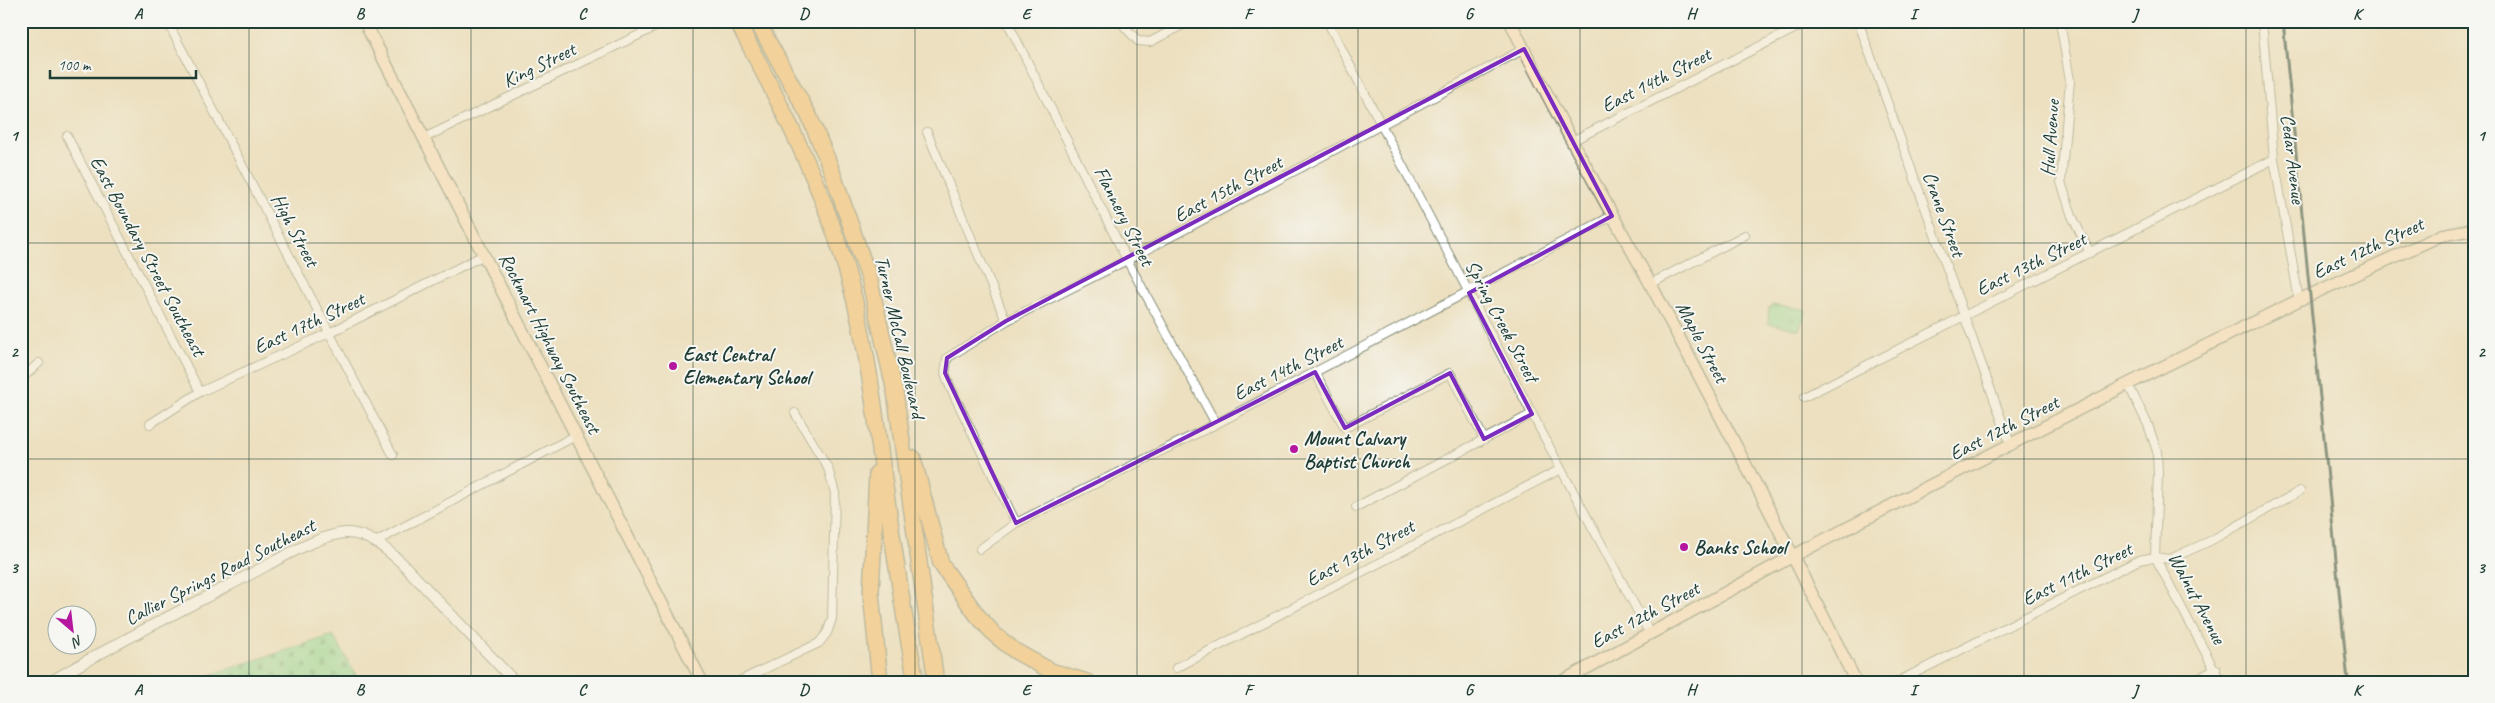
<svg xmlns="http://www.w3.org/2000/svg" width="2495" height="703" font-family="Caveat,sans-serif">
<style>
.grass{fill:url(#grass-tufts);stroke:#568c67}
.cemetery{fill:url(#cemetery-stones);stroke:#568c67}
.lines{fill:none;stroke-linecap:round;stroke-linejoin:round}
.minor-casing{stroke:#868e7a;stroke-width:10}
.tertiary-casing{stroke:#868e7a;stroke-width:12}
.secondary-casing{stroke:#868e7a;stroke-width:14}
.motorway-casing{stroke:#868e7a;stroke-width:18}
.minor{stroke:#fff;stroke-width:8}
.tertiary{stroke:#fff;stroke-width:10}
.secondary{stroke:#fde5c5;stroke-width:11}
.motorway{stroke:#f9bf6d;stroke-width:15}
.rail{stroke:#1f3d34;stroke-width:3}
.marked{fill:none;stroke:#7b2cbf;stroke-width:4;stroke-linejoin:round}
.grid{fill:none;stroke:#1f3d34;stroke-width:1;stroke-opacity:0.55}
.poi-dot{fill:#b5179e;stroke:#f6f6f2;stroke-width:2}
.labels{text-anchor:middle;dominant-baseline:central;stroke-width:4;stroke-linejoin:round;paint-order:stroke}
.street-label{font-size:20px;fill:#1f3d34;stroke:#f6f6f2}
.poi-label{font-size:20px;font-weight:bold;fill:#1f3d34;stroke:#f6f6f2;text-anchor:start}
.neatline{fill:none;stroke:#1f3d34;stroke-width:2}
.grid-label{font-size:16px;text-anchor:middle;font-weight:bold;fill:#1f3d34}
</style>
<defs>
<pattern id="grass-tufts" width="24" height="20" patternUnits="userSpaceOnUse" patternTransform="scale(1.25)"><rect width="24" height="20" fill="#8ddc9a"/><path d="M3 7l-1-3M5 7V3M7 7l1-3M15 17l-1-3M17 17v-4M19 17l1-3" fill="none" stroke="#73b47e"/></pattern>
<pattern id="cemetery-stones" width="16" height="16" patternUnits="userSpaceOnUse" patternTransform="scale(1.25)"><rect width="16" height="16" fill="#8ddc9a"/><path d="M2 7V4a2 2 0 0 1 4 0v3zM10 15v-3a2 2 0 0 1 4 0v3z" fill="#73b47e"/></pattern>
</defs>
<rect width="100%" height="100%" fill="#f6f6f2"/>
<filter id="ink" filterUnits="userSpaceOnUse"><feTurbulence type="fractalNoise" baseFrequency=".02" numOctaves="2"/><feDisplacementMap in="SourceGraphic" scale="10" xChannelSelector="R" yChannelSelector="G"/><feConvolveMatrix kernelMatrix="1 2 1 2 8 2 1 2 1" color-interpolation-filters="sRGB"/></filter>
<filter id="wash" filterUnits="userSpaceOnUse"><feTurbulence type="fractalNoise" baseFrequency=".0096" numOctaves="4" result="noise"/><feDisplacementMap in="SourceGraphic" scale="20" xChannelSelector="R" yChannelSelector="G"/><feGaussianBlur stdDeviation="1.12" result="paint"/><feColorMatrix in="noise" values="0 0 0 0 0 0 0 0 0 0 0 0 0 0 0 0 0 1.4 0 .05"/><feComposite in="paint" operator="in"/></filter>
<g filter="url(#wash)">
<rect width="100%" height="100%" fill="#ece0c0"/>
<path class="grass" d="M 1772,305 L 1804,309 L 1806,312 L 1799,330 L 1768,323 L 1769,307 Z"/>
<path class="cemetery" d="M 333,635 L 360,682 L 188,682 Z"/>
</g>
<g filter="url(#ink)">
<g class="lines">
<defs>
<path id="minor" d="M 167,21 L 393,455
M 1007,21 L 1127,260 L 1216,424
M 1327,21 L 1561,469 L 1650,634
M 1858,21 L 2011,446
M 2060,21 L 2070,81 L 2061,182 L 2072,216 L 2090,253
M 2262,21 L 2274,159 L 2299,300
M 1124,26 L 1138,41 L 1150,42 L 1190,21
M 927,132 L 1006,321
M 67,136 L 200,392
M 424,138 L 668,21
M 1572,141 L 1810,21
M 1650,284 L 1745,235
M 1315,372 L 1345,428 L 1450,373 L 1484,439
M 21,379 L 39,363
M 2128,384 L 2148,425 L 2157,451 L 2158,474 L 2155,557 L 2221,682
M 1804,397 L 2274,159
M 150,424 L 200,392 L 331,332 L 484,255
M 1356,507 L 1532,414
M 1016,523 L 950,387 L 945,373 L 947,358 L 1006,321 L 1127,260 L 1524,49
M 375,542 L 577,435
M 980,549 L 1016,523 L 1216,424 L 1612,216
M 1176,668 L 1561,469
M 501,682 L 509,675
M 737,682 L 819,643 L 827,633 L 832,619 L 835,493 L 828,468 L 795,413
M 1897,682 L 2139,560 L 2155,557 L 2170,559 L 2210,541 L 2300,491
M 2192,682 L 2216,669"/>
<path id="tertiary" d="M 50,682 C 114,644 180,611 245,577 C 269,565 324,531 349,533 C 371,535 386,549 401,562 L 515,682"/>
<path id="secondary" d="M 364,21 L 702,682
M 1510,21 C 1554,111 1603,198 1651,285 C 1721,416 1790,549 1856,682
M 1561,682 L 1793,556 L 2128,384 L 2299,300 L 2442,235 L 2474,229"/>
<path id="motorway" d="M 737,21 C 784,111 830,199 854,298 C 866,346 873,395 879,443 C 890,523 901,603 916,682
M 757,21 L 809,116 L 830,166 L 869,278 L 895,392 L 936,682
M 913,458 L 941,564 L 977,615 L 995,635 L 1015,651 L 1051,671 L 1087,682
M 877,473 L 871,593 L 880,682"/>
</defs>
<use href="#minor" class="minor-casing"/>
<use href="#tertiary" class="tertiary-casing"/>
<use href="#secondary" class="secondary-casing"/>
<use href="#motorway" class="motorway-casing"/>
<use href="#minor" class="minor"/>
<use href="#tertiary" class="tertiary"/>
<use href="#secondary" class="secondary"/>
<use href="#motorway" class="motorway"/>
<path class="rail" d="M 2283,21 L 2348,682"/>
</g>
</g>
<path d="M0 0H2495V703H0ZM 1524,49 L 1612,216 L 1469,293 L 1532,414 L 1484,439 L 1450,373 L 1345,428 L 1315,372 L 1016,523 L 945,373 L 947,358 L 1006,321 Z" fill="#ece0c0" fill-opacity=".55" fill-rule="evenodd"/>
<path class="marked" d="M 1524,49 L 1612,216 L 1469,293 L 1532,414 L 1484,439 L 1450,373 L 1345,428 L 1315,372 L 1016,523 L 945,373 L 947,358 L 1006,321 Z"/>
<path class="grid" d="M 249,21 L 249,682M 471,21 L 471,682M 693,21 L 693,682M 915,21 L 915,682M 1137,21 L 1137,682M 1358,21 L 1358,682M 1580,21 L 1580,682M 1802,21 L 1802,682M 2024,21 L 2024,682M 2246,21 L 2246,682M 21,243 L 2474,243M 21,459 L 2474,459"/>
<g class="poi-dot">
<circle cx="673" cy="366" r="5"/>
<circle cx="1294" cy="449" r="5"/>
<circle cx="1684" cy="547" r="5"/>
</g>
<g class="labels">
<g class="street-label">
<text transform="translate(539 65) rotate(-26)">King Street</text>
<text transform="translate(1656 80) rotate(-27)">East 14th Street</text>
<text transform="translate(2050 138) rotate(-86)">Hull Avenue</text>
<text transform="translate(2293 159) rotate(83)">Cedar Avenue</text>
<text transform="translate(1228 189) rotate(-28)">East 15th Street</text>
<text transform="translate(1944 214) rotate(70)">Crane Street</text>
<text transform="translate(1124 216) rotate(63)">Flannery Street</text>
<text transform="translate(295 230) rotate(62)">High Street</text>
<text transform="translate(2368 248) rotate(-25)">East 12th Street</text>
<text transform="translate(148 256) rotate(62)">East Boundary Street Southeast</text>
<text transform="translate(2031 264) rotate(-26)">East 13th Street</text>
<text transform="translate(1502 321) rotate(62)">Spring Creek Street</text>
<text transform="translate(309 323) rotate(-25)">East 17th Street</text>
<text transform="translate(900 337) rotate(77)">Turner McCall Boulevard</text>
<text transform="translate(1702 342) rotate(62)">Maple Street</text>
<text transform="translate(550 343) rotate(63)">Rockmart Highway Southeast</text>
<text transform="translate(1288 368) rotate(-27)">East 14th Street</text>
<text transform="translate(2004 428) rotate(-27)">East 12th Street</text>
<text transform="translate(1360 553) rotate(-28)">East 13th Street</text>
<text transform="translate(220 572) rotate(-27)">Callier Springs Road Southeast</text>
<text transform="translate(2077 574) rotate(-26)">East 11th Street</text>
<text transform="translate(2197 598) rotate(62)">Walnut Avenue</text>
<text transform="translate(1645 615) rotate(-28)">East 12th Street</text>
</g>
<g class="poi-label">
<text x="683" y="354">East Central<tspan x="683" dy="23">Elementary School</tspan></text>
<text x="1304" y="438">Mount Calvary<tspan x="1304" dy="23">Baptist Church</tspan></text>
<text x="1694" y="547">Banks School</text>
</g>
</g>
<rect width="2495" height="703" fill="none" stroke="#f6f6f2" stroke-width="55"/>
<g transform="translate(72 630) rotate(152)"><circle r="24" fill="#f6f6f2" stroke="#a0aca6"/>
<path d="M0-4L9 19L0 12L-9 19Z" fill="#b5179e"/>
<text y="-8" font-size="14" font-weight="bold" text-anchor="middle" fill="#1f3d34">N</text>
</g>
<path d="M50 70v8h146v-8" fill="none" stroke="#1f3d34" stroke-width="2.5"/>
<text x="58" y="70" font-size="15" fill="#1f3d34" stroke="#f6f6f2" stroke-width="4" paint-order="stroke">100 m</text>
<rect x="28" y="28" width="2440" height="648" class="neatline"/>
<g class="grid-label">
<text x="138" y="19">A</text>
<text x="360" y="19">B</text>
<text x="582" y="19">C</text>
<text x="804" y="19">D</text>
<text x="1026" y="19">E</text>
<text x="1248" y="19">F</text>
<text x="1469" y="19">G</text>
<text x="1691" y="19">H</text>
<text x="1913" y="19">I</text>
<text x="2135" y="19">J</text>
<text x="2357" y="19">K</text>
<text x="14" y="141">1</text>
<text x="2481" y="141">1</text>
<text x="14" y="357">2</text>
<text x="2481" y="357">2</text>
<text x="14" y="573">3</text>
<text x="2481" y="573">3</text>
<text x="138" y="695">A</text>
<text x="360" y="695">B</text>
<text x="582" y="695">C</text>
<text x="804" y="695">D</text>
<text x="1026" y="695">E</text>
<text x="1248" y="695">F</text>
<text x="1469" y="695">G</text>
<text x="1691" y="695">H</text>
<text x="1913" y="695">I</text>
<text x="2135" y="695">J</text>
<text x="2357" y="695">K</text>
</g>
</svg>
